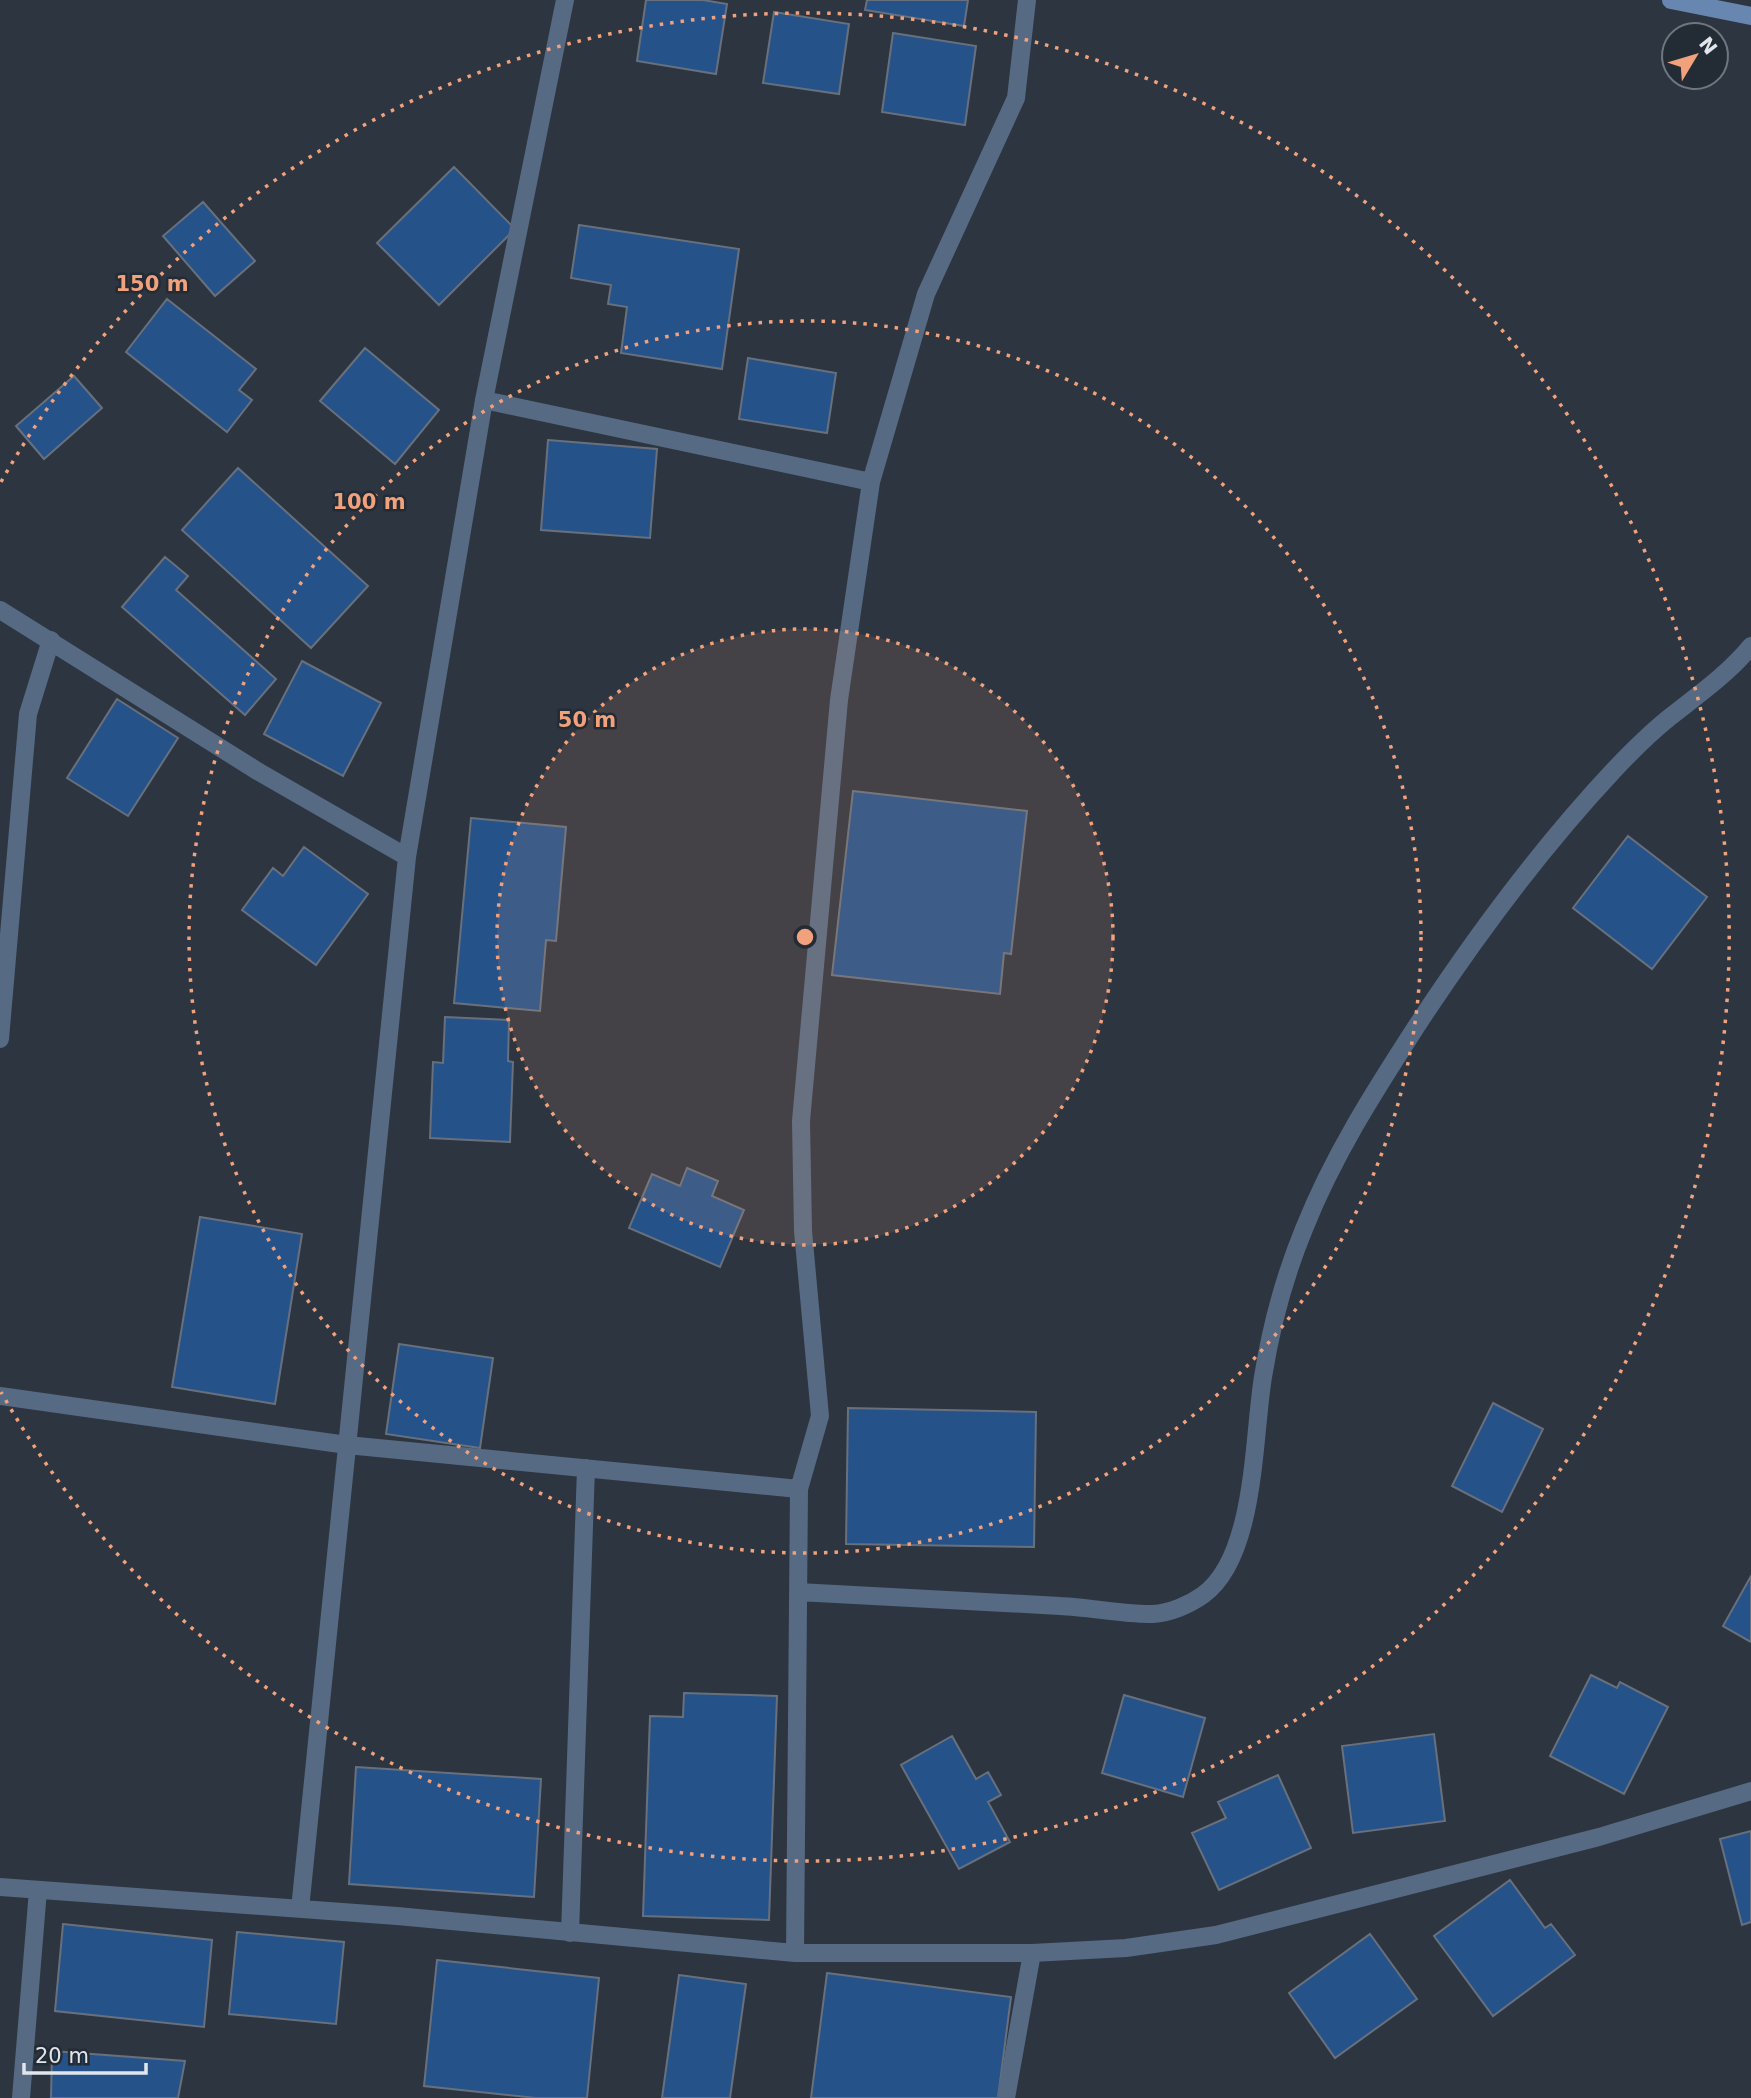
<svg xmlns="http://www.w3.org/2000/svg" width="1751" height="2098" font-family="'DejaVu Sans',sans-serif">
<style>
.building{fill:#26528a;stroke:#67707c;stroke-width:2}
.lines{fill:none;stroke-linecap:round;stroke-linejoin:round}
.street{stroke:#566a83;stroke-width:18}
.secondary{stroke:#6887b0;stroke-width:18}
.ring{fill:none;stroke:#f1a17c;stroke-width:3.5;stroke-dasharray:3.5 7}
.centre{fill:#f1a17c;stroke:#232b35;stroke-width:3.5}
.ring-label{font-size:21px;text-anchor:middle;font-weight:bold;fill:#f1a17c;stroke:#232b35;stroke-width:5;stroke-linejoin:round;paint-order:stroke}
</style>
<rect width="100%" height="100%" fill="#2d3540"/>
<path class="building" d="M 646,0 L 703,0 L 727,4 L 716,74 L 637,61 Z
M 867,0 L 968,0 L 964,26 L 865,10 Z
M 774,12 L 849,24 L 839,94 L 763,83 Z
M 893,33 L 976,46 L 965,125 L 882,112 Z
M 454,167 L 515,229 L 439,305 L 377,243 Z
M 203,202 L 255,261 L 215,296 L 163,236 Z
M 579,225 L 739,249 L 722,369 L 621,353 L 627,307 L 608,304 L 611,285 L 571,278 Z
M 167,299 L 256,369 L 239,390 L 252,400 L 227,432 L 126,352 Z
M 365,348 L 439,410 L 395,464 L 320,401 Z
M 748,358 L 836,373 L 827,433 L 739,419 Z
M 74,376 L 102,408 L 44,459 L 16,426 Z
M 548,440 L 657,449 L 650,538 L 541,530 Z
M 238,468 L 368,586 L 311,648 L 182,530 Z
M 165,557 L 188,576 L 176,590 L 276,679 L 245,715 L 122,607 Z
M 302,661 L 381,703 L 343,776 L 264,734 Z
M 117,699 L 178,738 L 128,816 L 67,778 Z
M 853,791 L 1027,811 L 1011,954 L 1004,953 L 1000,994 L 832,975 Z
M 471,818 L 566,827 L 556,941 L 546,940 L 540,1011 L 454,1003 Z
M 1628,836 L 1707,897 L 1652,969 L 1573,908 Z
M 304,847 L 368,894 L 316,965 L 242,910 L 273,868 L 283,876 Z
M 445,1017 L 509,1020 L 508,1061 L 513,1062 L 510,1142 L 430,1138 L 433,1062 L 443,1063 Z
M 687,1168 L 718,1181 L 712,1196 L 744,1210 L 720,1267 L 629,1228 L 652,1174 L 680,1186 Z
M 200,1217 L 302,1234 L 275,1404 L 172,1387 Z
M 399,1344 L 493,1358 L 480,1448 L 386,1434 Z
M 1493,1403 L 1543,1429 L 1502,1512 L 1452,1486 Z
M 848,1408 L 1036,1412 L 1034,1547 L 846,1544 Z
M 1751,1576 L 1751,1642 L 1723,1626 Z
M 1591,1675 L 1617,1688 L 1620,1682 L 1668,1707 L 1624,1794 L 1550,1756 Z
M 684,1693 L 777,1696 L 769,1920 L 643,1916 L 650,1716 L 683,1717 Z
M 1124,1695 L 1205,1718 L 1183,1797 L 1102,1773 Z
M 1434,1734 L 1445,1821 L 1353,1833 L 1342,1746 Z
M 952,1736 L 976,1779 L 988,1772 L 1001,1795 L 988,1802 L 1010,1842 L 959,1869 L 901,1765 Z
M 356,1767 L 541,1779 L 534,1897 L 349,1884 Z
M 1278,1775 L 1311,1848 L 1219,1890 L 1192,1833 L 1226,1818 L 1218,1802 Z
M 1751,1831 L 1751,1922 L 1742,1925 L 1720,1839 Z
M 1510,1880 L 1545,1928 L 1551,1924 L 1575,1955 L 1493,2016 L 1434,1936 Z
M 63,1924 L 212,1940 L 204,2027 L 55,2011 Z
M 237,1932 L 344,1942 L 336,2024 L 229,2014 Z
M 1370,1934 L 1417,1999 L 1335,2058 L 1289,1993 Z
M 437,1960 L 599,1978 L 587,2098 L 536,2098 L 424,2086 Z
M 827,1973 L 1011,1997 L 998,2098 L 811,2098 Z
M 679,1975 L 746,1984 L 730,2098 L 662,2098 Z
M 52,2051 L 185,2061 L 178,2098 L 51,2098 Z"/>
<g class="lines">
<path class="street" d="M 484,400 L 871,482
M 0,610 L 259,772 L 407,857
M 0,1039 L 28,714 L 51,640
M 0,1396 L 347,1445 L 799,1489
M 798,1592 C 886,1597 973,1601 1060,1606 C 1089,1607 1125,1615 1153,1614 C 1170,1613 1189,1605 1203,1595 C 1256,1557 1253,1437 1263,1377 C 1271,1327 1285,1275 1304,1229 C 1333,1156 1374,1092 1416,1027 C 1475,937 1540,849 1614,770 C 1631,752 1650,733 1670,717 C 1698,695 1728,674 1751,646
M 0,1887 L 397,1916 L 795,1953 L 1032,1953 L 1126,1948 L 1216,1935 L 1599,1837 L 1751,1791
M 300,1909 L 407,857 L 484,400 L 565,0
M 570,1933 L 586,1468
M 795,1953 L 799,1489 L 820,1416 L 803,1231 L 801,1121 L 839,700 L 871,482 L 926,294 L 1016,98 L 1027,0
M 21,2098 L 38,1890
M 1006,2098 L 1032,1953"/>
<path class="secondary" d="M 1671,0 L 1751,16"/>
</g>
<circle cx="805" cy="937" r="308" fill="#f1a17c" fill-opacity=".12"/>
<g class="ring">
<circle cx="805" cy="937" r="308"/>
<circle cx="805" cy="937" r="616"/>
<path d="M1 482A924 924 0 1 1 1 1392"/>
</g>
<circle cx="805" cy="937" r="10" class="centre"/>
<g class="ring-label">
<text x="152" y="291">150 m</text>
<text x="369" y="509">100 m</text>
<text x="587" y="727">50 m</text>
</g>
<g transform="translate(1695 56) rotate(52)"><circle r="33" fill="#232b35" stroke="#6f767f" stroke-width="2"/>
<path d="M0-5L12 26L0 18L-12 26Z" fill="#f1a17c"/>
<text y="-10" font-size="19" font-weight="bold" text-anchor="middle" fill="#e1e6ed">N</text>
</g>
<path d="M24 2063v10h122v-10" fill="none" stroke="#e1e6ed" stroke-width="3.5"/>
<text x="35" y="2063" font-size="21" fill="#e1e6ed" stroke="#232b35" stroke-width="5" paint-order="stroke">20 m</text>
</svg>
